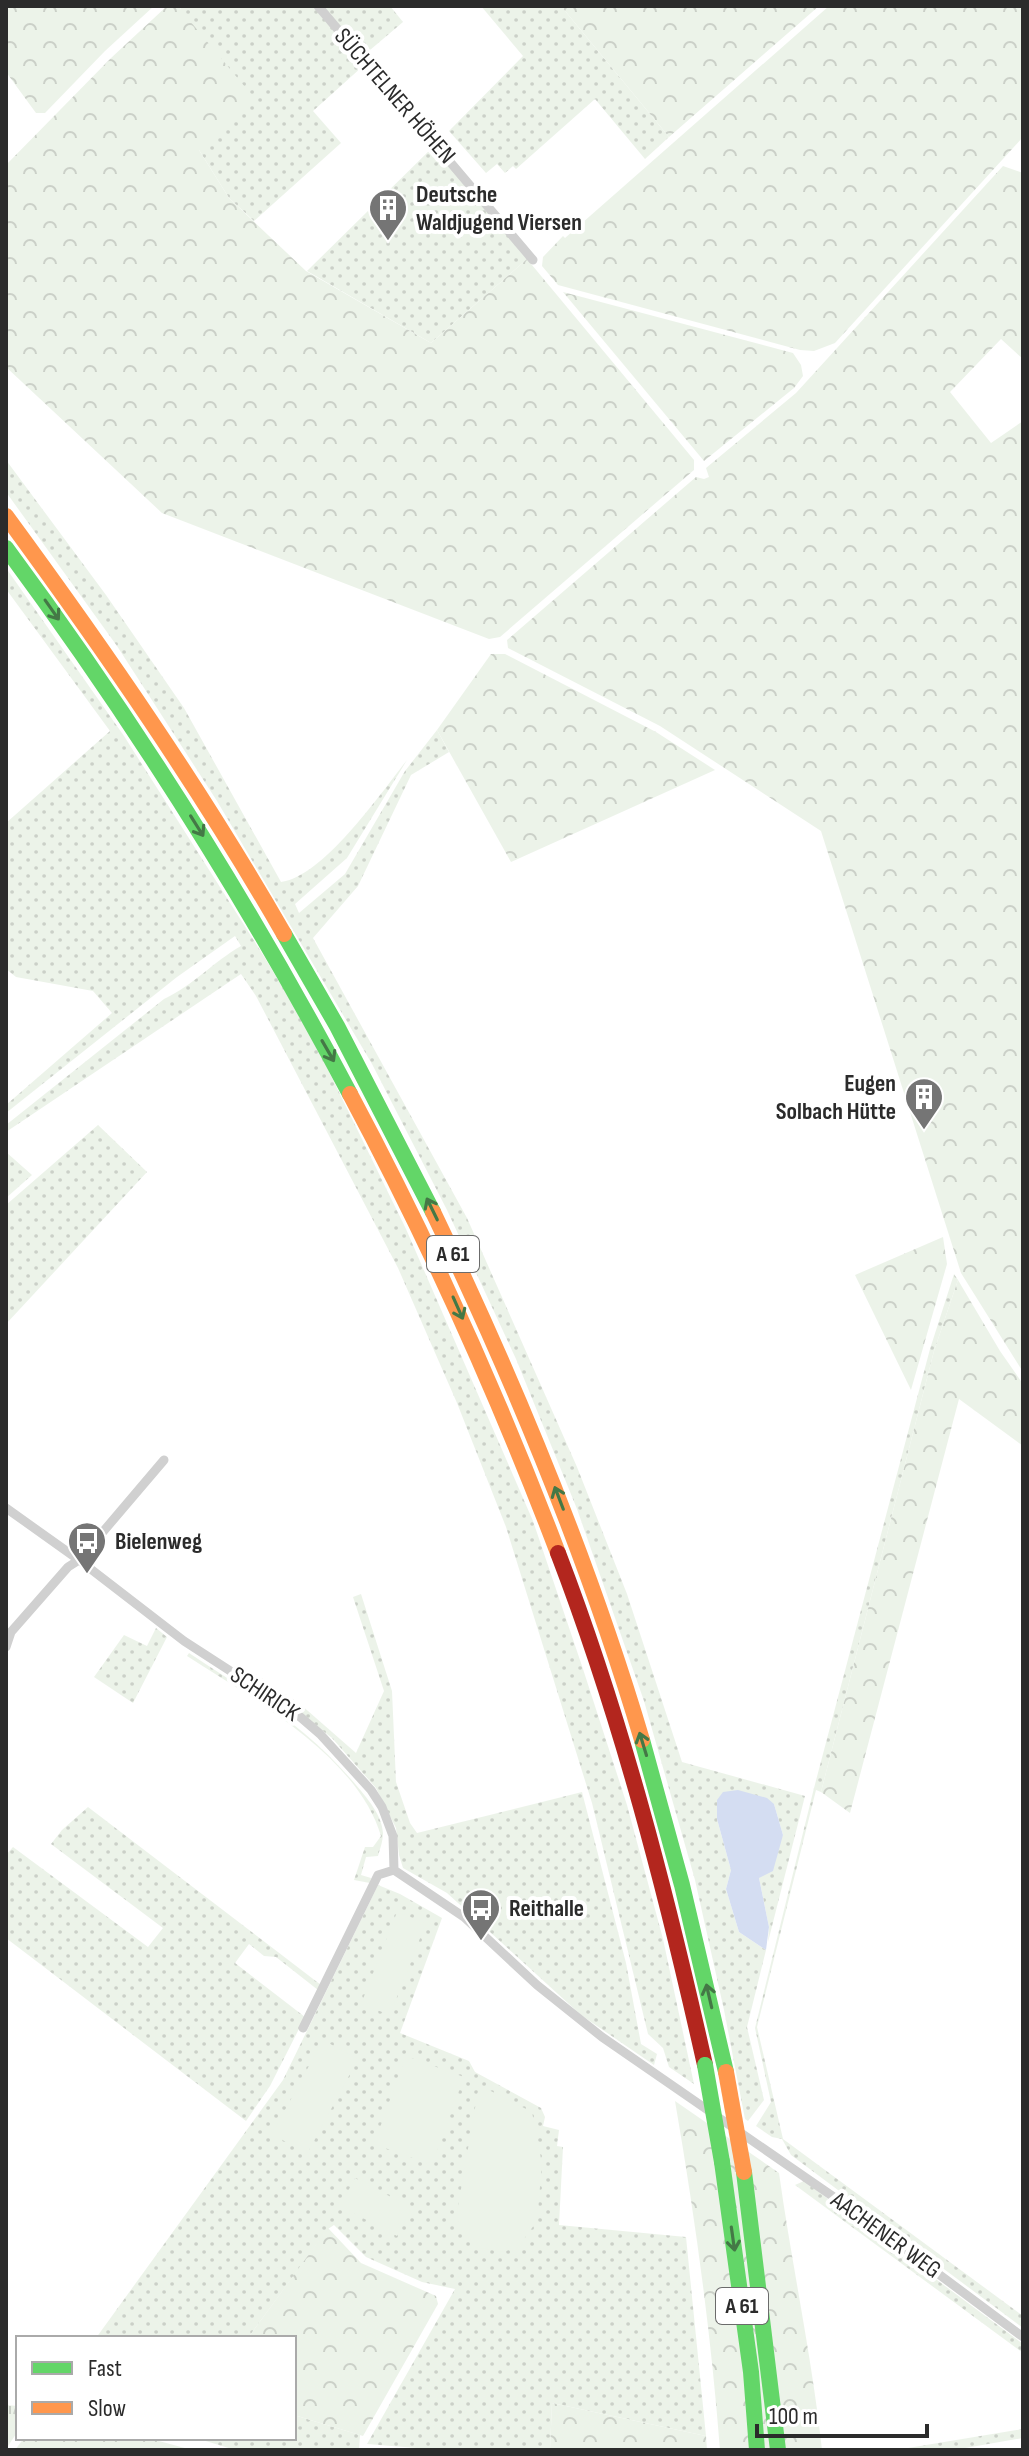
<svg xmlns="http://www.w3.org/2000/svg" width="1029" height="2456" font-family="'Sofia Sans Condensed',sans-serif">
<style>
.grass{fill:url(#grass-dots)}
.forest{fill:url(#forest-crowns)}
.park{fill:url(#park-tufts)}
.pitch{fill:#ecf3e9}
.water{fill:#d4ddf2}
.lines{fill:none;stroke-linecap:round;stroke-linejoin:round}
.street{stroke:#d0d0d0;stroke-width:9}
.fast{stroke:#63d668;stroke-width:16}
.slow{stroke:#ff974d;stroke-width:16}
.jam{stroke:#b3261e;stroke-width:16}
.fast-bridge{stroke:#63d668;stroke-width:16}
.slow-bridge{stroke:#ff974d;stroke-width:16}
.oneway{stroke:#447846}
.labels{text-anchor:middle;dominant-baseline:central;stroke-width:8;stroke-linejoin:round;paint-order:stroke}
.shield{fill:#fff;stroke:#6b6b6b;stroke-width:2}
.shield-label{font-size:22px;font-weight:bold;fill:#2b2b2b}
.street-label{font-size:24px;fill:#2b2b2b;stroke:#fff}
.poi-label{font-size:24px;font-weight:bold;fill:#2b2b2b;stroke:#fff;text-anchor:start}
</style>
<defs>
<pattern id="grass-dots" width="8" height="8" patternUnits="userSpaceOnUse" patternTransform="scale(2)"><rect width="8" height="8" fill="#ecf3e9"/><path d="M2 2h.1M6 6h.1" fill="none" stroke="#cbd0c8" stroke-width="1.8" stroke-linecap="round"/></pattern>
<pattern id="forest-crowns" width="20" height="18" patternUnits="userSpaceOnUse" patternTransform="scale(2)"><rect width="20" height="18" fill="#ecf3e9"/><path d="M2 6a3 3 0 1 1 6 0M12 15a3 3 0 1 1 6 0" fill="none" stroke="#cbd0c8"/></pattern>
<pattern id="park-tufts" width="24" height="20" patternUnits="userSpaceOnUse" patternTransform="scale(2)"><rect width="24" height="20" fill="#ecf3e9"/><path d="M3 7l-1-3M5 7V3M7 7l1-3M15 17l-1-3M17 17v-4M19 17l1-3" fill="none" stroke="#cbd0c8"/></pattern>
</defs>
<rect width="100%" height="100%" fill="#fff"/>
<path class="grass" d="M 183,6 L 313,6 L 363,66 L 313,111 L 341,143 L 254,221 L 229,198 L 199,150 L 180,9 Z
M 322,6 L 390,6 L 403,22 L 363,56 Z
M 481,6 L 561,6 L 669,137 L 645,159 L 595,99 L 516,169 L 513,166 L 505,173 L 497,164 L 486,173 L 449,131 L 523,56 Z
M 434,146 L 527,259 L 431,343 L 307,271 Z
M 6,460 L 106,595 L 184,708 L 281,882 C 323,877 381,793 407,760 L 347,858 L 295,904 L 299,913 L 345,874 L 405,771 L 437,730 L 449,752 L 411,775 L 358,886 L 313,938 L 467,1218 L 577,1467 L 627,1594 L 682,1762 L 805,1796 L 768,1942 L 769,1927 L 759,1878 L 783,1835 L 774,1804 L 717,1819 L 731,1870 L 726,1889 L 739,1932 L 766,1950 L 747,2027 L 764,2100 L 748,2121 L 745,2119 L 724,2010 L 695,1880 L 644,1701 L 577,1509 L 516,1359 L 447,1210 L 372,1064 L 217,801 L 117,646 L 6,492 Z
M 6,568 L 124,736 L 265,958 L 311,1035 L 406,1229 L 533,1521 L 583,1669 L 627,1805 L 663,1939 L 694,2084 L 669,2067 L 663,2048 L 648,2034 L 592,1803 L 506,1527 L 457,1403 L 398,1268 L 256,996 L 241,974 L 6,1132 L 6,1125 L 164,999 C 194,985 213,962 241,946 L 235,936 L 177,977 L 6,1113 L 6,1105 L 112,1013 L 93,991 L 16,977 L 6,969 L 6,823 L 110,731 L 6,589 Z
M 98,1125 L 147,1172 L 6,1324 L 6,1205 Z
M 6,1152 L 32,1175 L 6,1198 Z
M 954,1274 L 958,1280 L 934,1351 L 821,1792 L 816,1790 L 757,2027 L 783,2139 L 1023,2316 L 1023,2328 L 791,2155 L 782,2139 L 772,2137 L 756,2126 L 771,2102 L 755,2028 L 814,1788 L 930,1349 Z
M 361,1594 L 392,1691 L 396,1782 L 410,1823 L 417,1833 L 582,1792 L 626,1963 L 641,2044 L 657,2054 L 654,2065 L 581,2015 L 447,1893 L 403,1868 L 399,1855 L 396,1828 L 376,1788 L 332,1738 L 272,1691 L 254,1673 L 300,1704 L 356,1753 L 384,1691 L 353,1597 Z
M 156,1628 L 167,1637 L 133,1703 L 94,1677 L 124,1635 L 147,1646 Z
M 189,1653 C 252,1695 307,1726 356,1785 C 367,1798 382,1815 383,1833 C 383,1841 380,1849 378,1856 L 366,1857 L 361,1875 L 371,1878 L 370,1883 L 354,1880 L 365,1847 L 373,1847 L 381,1836 C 357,1755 253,1699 187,1656 Z
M 88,1807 L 321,1985 L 318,1990 L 276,1957 L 264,1956 L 249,1944 L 235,1963 L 305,2017 L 270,2086 L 246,2121 L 6,1938 L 6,1855 L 13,1847 L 148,1947 L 163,1928 L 51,1844 L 62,1830 Z
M 378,1885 L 400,1894 L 442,1918 L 400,2033 L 469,2061 L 475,2072 L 541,2108 L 545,2117 L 543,2126 L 559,2130 L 557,2146 L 563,2147 L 559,2225 L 686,2237 L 706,2436 L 552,2403 L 550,2450 L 441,2450 L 367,2444 L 455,2289 L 422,2282 L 366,2257 L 334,2225 L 328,2229 L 248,2338 L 96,2338 L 283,2080 Z
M 804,2181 L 1023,2344 L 1023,2353 L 795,2185 Z
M 294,2415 L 360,2435 L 359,2450 L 235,2450 L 196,2438 L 294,2438 Z
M 1023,2429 L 1023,2438 L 954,2450 L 896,2450 Z"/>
<path class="forest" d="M 6,6 L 154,6 L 105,51 L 45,113 L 36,113 L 6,72 Z
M 167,6 L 182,6 L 180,9 L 255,99 L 199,150 L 229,198 L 306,271 L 431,343 L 527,259 L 694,460 L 694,470 L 500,637 L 489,639 L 162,513 L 6,367 L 6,165 L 111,58 Z
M 561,6 L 819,6 L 669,137 Z
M 829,6 L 1023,6 L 1023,137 L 835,343 L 814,351 L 800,350 L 558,285 L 542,266 L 543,257 L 563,236 L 565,238 Z
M 1003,166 L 1023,173 L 1023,359 L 1001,339 L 950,392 L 991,443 L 1023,421 L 1023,1372 L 961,1273 L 821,831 L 660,726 L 508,648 L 507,640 L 696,477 L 704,479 L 709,477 L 706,468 L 796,393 Z
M 563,292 L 793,353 L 801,365 L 803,376 L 794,388 L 704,461 Z
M 491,654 L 505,654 L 656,732 L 715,770 L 511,862 L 437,730 Z
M 943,1237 L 947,1264 L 911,1390 L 855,1275 Z
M 958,1280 L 1000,1351 L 1023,1384 L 1023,1446 L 959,1399 L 850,1813 L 821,1792 L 934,1351 Z
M 675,2101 L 779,2173 C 792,2266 812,2357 822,2450 L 720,2450 C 711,2333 695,2217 675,2101 Z
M 328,2228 L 361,2263 L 436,2296 L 438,2304 L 363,2436 L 294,2415 L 294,2338 L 248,2338 Z
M 552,2403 L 706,2436 L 707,2450 L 550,2450 Z
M 24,2438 L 148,2438 L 192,2450 L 15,2450 Z"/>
<path class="park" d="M 6,2405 L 18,2406 L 18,2431 L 6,2449 Z"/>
<path class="pitch" d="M 397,1912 L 426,1923 L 390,2015 L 361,2004 Z
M 323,2040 L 358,2059 L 307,2154 L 272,2134 Z
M 406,2056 L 464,2077 L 432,2165 L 374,2144 Z
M 479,2085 L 532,2112 L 542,2164 L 537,2221 L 519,2246 L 503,2252 L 480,2248 L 459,2229 L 457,2212 Z
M 355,2178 L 412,2208 L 397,2236 L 340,2206 Z"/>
<path class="water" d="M 738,1790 L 767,1798 L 774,1804 L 783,1835 L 773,1871 L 759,1878 L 769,1927 L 766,1950 L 739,1932 L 726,1889 L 731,1870 L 717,1819 L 717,1800 L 723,1792 Z"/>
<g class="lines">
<path class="street" d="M 318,6 L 533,260
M 6,1508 L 79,1560 L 184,1641 L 298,1715 L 320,1734 L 371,1790 L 382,1807 L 393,1836 L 394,1870 L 464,1917 L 537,1985 L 602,2037 L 854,2211 L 1023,2337
M 6,1647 L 11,1632 L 68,1567 L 79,1560 L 164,1460
M 303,2028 L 378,1875 L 394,1870"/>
<path class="fast" d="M 6,548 C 134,721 249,903 350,1094
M 284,934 L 337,1026 L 433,1212
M 642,1740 L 682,1885 L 726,2072
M 722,2162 L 751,2372 L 757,2450
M 744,2172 L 778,2450"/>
<path class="slow" d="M 6,516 C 105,651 200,788 284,934
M 350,1094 C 429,1242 498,1395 558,1553
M 433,1212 C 515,1383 588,1558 642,1740"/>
<path class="jam" d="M 558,1553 C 622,1720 666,1891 705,2065"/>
<path class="fast-bridge" d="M 705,2065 L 722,2162"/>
<path class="slow-bridge" d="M 726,2072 L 744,2172"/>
</g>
<defs><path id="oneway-shaft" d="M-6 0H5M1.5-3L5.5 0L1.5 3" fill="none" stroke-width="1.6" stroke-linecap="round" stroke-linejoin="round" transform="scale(2)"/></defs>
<g class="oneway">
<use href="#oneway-shaft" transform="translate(52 610) rotate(55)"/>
<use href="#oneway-shaft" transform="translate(197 826) rotate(58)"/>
<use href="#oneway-shaft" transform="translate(328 1051) rotate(60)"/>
<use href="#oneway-shaft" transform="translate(432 1209) rotate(-116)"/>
<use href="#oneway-shaft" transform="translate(458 1308) rotate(66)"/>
<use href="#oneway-shaft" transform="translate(559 1498) rotate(-111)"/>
<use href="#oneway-shaft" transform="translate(643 1744) rotate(-107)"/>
<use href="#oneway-shaft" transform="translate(709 1996) rotate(-103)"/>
<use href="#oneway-shaft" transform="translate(733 2239) rotate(82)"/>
</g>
<defs>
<symbol id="building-pin" viewBox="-11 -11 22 30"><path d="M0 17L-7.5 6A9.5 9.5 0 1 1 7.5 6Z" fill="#757575" stroke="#fff"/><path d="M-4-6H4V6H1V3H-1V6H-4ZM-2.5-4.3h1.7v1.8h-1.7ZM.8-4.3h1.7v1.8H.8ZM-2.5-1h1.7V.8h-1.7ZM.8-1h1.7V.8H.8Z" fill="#fff"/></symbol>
<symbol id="bus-pin" viewBox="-11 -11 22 30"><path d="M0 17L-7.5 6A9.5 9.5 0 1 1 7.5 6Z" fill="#757575" stroke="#fff"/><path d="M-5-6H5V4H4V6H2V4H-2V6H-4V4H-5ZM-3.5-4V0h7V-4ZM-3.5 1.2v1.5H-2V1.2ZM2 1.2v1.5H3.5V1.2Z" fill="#fff"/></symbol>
</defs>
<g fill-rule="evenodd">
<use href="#building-pin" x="366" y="186" width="44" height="60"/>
<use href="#building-pin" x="902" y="1075" width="44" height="60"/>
<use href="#bus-pin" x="65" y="1519" width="44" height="60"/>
<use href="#bus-pin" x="459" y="1886" width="44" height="60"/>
</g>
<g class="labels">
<g class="shield">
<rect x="427" y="1236" width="52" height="36" rx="6"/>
<rect x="716" y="2288" width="52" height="36" rx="6"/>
</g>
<g class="shield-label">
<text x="453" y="1254">A 61</text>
<text x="742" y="2306">A 61</text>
</g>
<g class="street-label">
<text transform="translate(395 96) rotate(49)">SÜCHTELNER HÖHEN</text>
<text transform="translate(265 1694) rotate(34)">SCHIRICK</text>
<text transform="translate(886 2235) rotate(36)">AACHENER WEG</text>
</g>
<g class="poi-label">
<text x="416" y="194">Deutsche<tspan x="416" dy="28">Waldjugend Viersen</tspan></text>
<text x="896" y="1083" text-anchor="end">Eugen<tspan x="896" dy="28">Solbach Hütte</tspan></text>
<text x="115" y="1541">Bielenweg</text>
<text x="509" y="1908">Reithalle</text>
</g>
</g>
<rect width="1029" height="2456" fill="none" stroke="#2b2b2b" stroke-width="16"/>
<rect x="16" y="2336" width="280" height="104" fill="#ffffff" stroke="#aaaaaa" stroke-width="2"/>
<rect x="32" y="2362" width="40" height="12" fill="#63d668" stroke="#aaaaaa" stroke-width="2"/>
<text x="88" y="2376" font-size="24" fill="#2b2b2b">Fast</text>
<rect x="32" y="2402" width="40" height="12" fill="#ff974d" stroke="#aaaaaa" stroke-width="2"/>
<text x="88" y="2416" font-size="24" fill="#2b2b2b">Slow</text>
<path d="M757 2424v12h170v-12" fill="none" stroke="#2b2b2b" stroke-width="4"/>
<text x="769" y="2424" font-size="24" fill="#2b2b2b" stroke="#ffffff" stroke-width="6" paint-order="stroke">100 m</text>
</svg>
